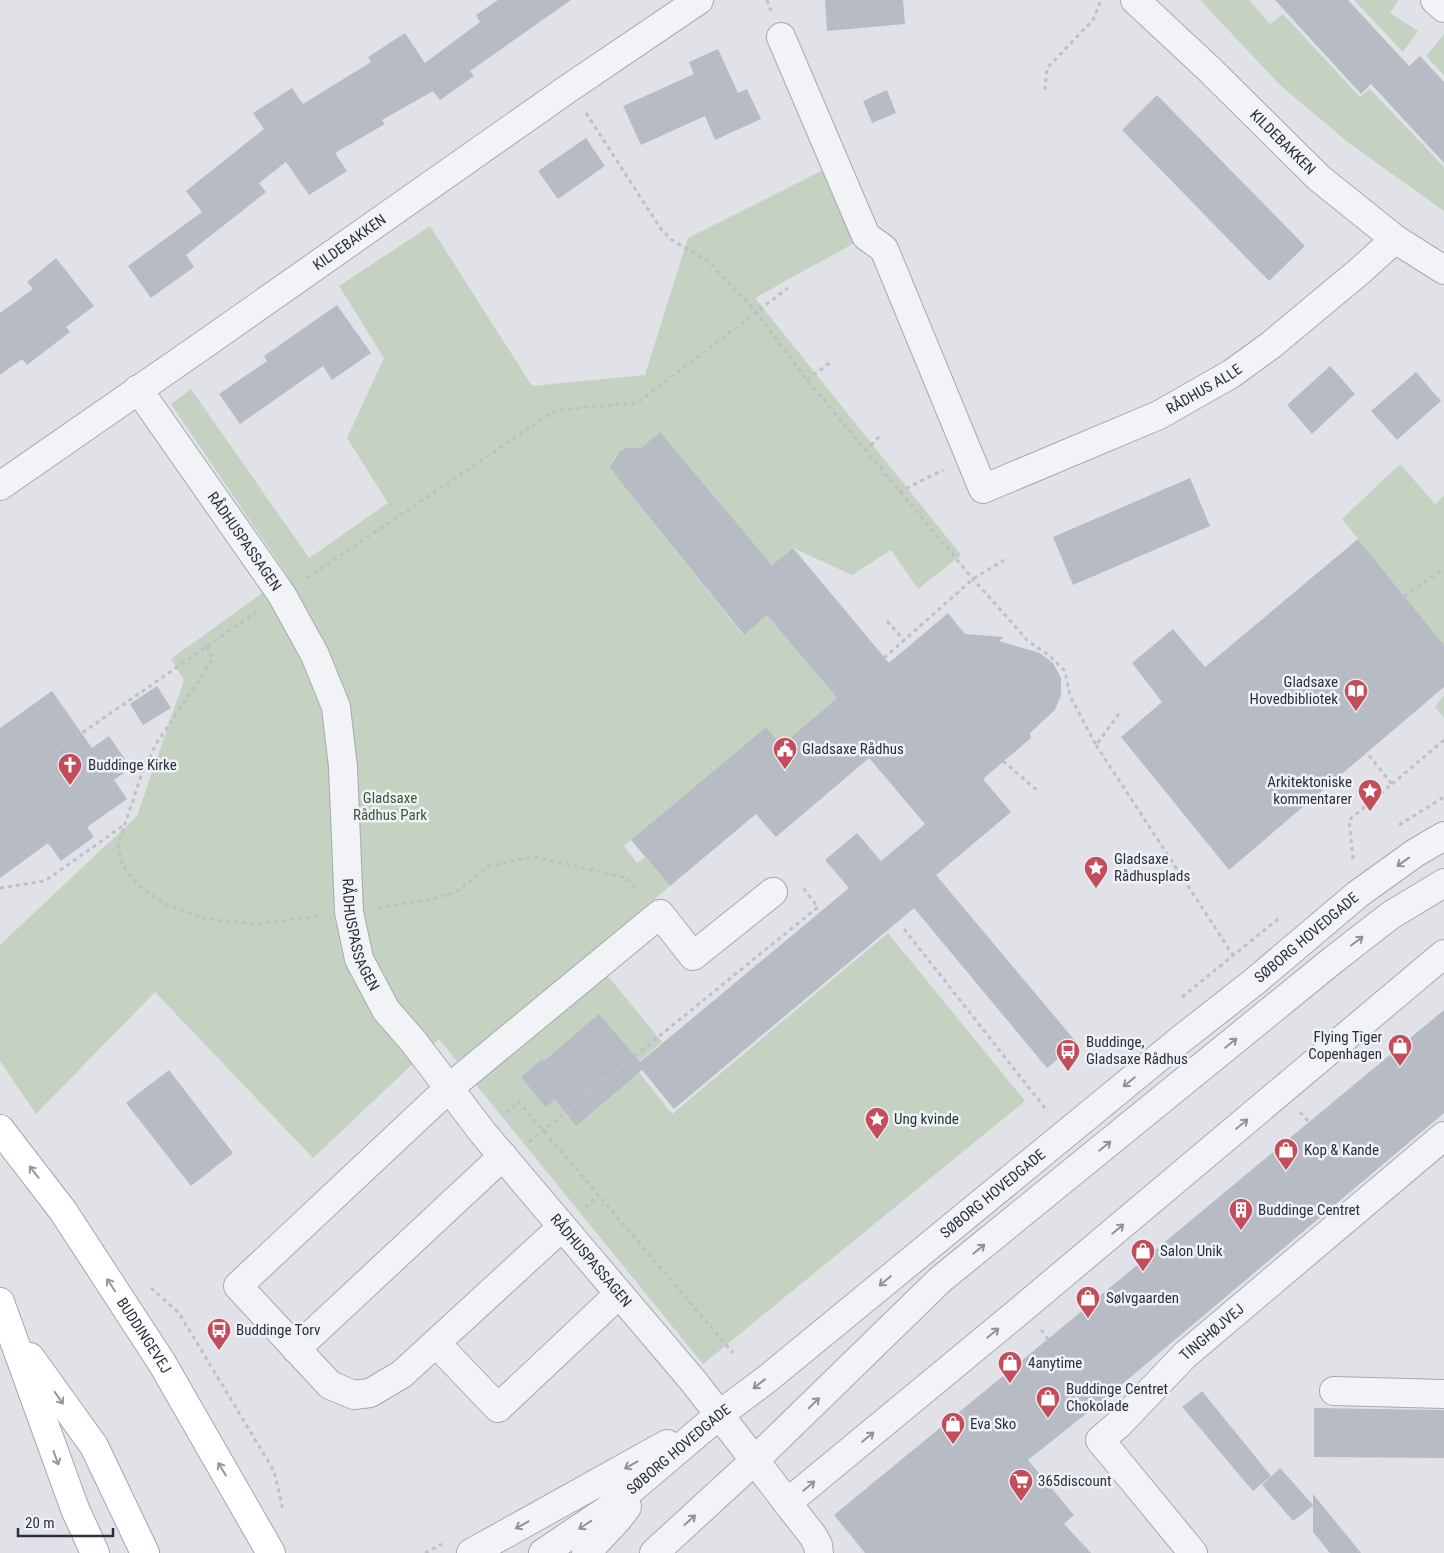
<svg xmlns="http://www.w3.org/2000/svg" width="1444" height="1553" font-family="'Roboto Condensed',sans-serif">
<style>
.green{fill:#c5d1c1}
.building{fill:#b7bcc4}
.lines{fill:none;stroke-linecap:round;stroke-linejoin:round}
.minor-casing{stroke:#a6a9b2;stroke-width:30}
.major-casing{stroke:#a0a7b2;stroke-width:30}
.path{stroke:#bec0c6;stroke-width:3;stroke-dasharray:4 4;stroke-linecap:butt}
.minor{stroke:#f2f3f6;stroke-width:28}
.major{stroke:#fff;stroke-width:28}
.oneway{stroke:#8e929a}
.oneway2{stroke:#94989e}
.labels{text-anchor:middle;dominant-baseline:central;stroke-width:5;stroke-linejoin:round;paint-order:stroke}
.street-label{font-size:15px;fill:#2a303e;stroke:#eff1f5}
.poi-label{font-size:15px;fill:#2a303e;stroke:#eff1f5;text-anchor:start}
.park-label{font-size:15px;fill:#3d5838;stroke:#eff1f5}
</style>
<rect width="100%" height="100%" fill="#e0e2e8"/>
<path class="green" d="M 1200,0 L 1249,0 L 1270,24 L 1283,14 L 1360,97 L 1370,89 L 1444,167 L 1444,211 L 1350,144 L 1280,85 Z
M 1354,0 L 1398,0 L 1390,13 L 1418,31 L 1403,52 Z
M 1444,34 L 1444,75 L 1426,56 Z
M 827,168 L 856,242 L 755,298 L 961,555 L 918,589 L 891,550 L 852,575 L 793,548 L 772,565 L 660,432 L 639,450 C 627,442 610,456 612,468 C 612,470 615,475 616,476 L 743,635 L 767,615 L 837,698 L 782,745 L 766,727 L 624,846 L 637,863 L 645,857 L 670,886 L 590,954 L 662,1042 L 634,1066 L 672,1114 L 888,933 L 1025,1101 L 703,1364 L 439,1039 L 313,1158 L 155,992 L 36,1114 L 0,1061 L 0,945 L 137,816 L 184,680 L 171,659 L 287,575 L 171,404 L 191,389 L 309,558 L 388,503 L 347,438 L 384,358 L 339,286 L 430,226 L 532,386 L 645,375 L 688,238 Z
M 1400,464 L 1435,504 L 1444,496 L 1444,645 L 1342,519 Z
M 1444,695 L 1444,718 L 1435,707 Z"/>
<path class="building" d="M 498,0 L 571,0 L 470,71 L 474,76 L 440,100 L 433,91 L 382,120 L 385,124 L 335,153 L 347,171 L 309,195 L 286,162 L 259,183 L 266,192 L 186,255 L 194,267 L 151,298 L 128,266 L 202,212 L 186,191 L 264,129 L 253,113 L 292,88 L 303,104 L 371,62 L 368,57 L 405,33 L 425,63 L 480,22 L 476,15 Z
M 825,0 L 903,0 L 905,24 L 827,31 Z
M 1275,0 L 1348,0 L 1409,66 L 1420,56 L 1444,82 L 1444,163 L 1371,84 L 1361,94 Z
M 718,49 L 738,93 L 747,89 L 761,119 L 715,140 L 705,116 L 641,145 L 623,106 L 694,74 L 689,62 Z
M 887,90 L 896,113 L 872,123 L 863,101 Z
M 1157,95 L 1305,246 L 1269,281 L 1122,130 Z
M 586,138 L 605,166 L 558,199 L 538,171 Z
M 56,258 L 94,306 L 66,327 L 70,332 L 27,365 L 22,359 L 0,375 L 0,313 L 33,289 L 27,282 Z
M 337,305 L 371,353 L 332,380 L 323,366 L 240,424 L 219,394 L 267,361 L 264,356 Z
M 1330,366 L 1355,394 L 1312,434 L 1287,405 Z
M 1416,372 L 1441,401 L 1397,440 L 1371,411 Z
M 660,432 L 772,565 L 793,548 L 889,663 L 948,613 L 965,634 L 1004,637 L 999,641 L 1040,653 L 1053,663 L 1061,678 L 1061,695 L 1055,710 L 1030,733 L 1031,738 L 983,779 L 1011,812 L 936,875 L 1077,1043 L 1047,1068 L 914,908 L 674,1109 L 642,1070 L 576,1126 L 555,1099 L 546,1107 L 521,1077 L 542,1059 L 544,1061 L 599,1014 L 640,1062 L 849,888 L 825,860 L 857,833 L 881,861 L 925,824 L 869,758 L 776,837 L 756,814 L 670,886 L 631,840 L 766,727 L 782,745 L 837,698 L 767,615 L 744,635 L 616,476 L 610,467 L 619,452 L 626,448 L 641,448 Z
M 1190,478 L 1210,526 L 1073,585 L 1053,537 Z
M 1358,539 L 1444,645 L 1444,687 L 1229,870 L 1121,737 L 1162,702 L 1132,663 L 1173,629 L 1205,667 Z
M 157,686 L 171,708 L 143,725 L 130,704 Z
M 52,691 L 92,748 L 109,736 L 131,768 L 114,780 L 127,799 L 87,827 L 94,837 L 61,861 L 48,843 L 0,878 L 0,728 Z
M 1444,1010 L 1444,1113 L 1101,1402 L 1028,1460 L 1074,1515 L 1064,1524 L 1091,1553 L 865,1553 L 834,1515 L 1048,1339 Z
M 169,1070 L 233,1153 L 191,1186 L 126,1103 Z
M 1202,1391 L 1271,1476 L 1253,1491 L 1182,1407 Z
M 1314,1408 L 1444,1410 L 1444,1458 L 1314,1457 Z
M 1280,1468 L 1313,1505 L 1313,1494 L 1361,1553 L 1330,1553 L 1313,1532 L 1313,1506 L 1293,1521 L 1262,1485 Z"/>
<g class="lines">
<defs>
<g id="minor">
<path id="s1" d="M 1135,0 L 1209,69 L 1319,178 L 1395,239 L 1444,270"/>
<path d="M 1435,0 L 1444,8"/>
<path id="s2" d="M 781,37 L 866,236 L 884,249 L 983,489 L 1159,415 L 1231,374 L 1271,345 L 1361,270 L 1395,239"/>
<path id="s3" d="M 138,389 L 282,595 L 315,655 L 336,707 L 343,767 L 349,912 L 359,959 L 386,1010 L 413,1041 L 483,1133 L 694,1382 L 813,1536 L 818,1545 L 819,1553"/>
<path id="s4" d="M 0,486 L 209,341 L 569,88 L 699,0"/>
<path d="M 562,1227 L 402,1374 L 370,1393 L 354,1395 L 330,1385 L 238,1286 L 449,1088 L 660,914 L 693,956 L 773,892"/>
<path d="M 436,1343 L 498,1408 L 619,1294"/>
<path d="M 296,1349 L 503,1156"/>
<path d="M 1334,1391 L 1444,1394"/>
<path d="M 787,1503 L 1023,1308 L 1444,954"/>
<path d="M 471,1553 L 667,1444"/>
<path id="s5" d="M 543,1553 L 607,1510 L 719,1415 L 767,1379 L 1180,1040 L 1254,982 L 1358,894 L 1415,853 L 1444,836"/>
<path d="M 586,1553 L 617,1520 L 627,1507"/>
<path d="M 654,1553 L 754,1461 L 941,1279 L 1333,960 L 1391,915 L 1444,883"/>
<path id="s6" d="M 1193,1553 L 1100,1440 L 1119,1424 L 1185,1355 L 1444,1136"/>
</g>
<g id="major">
<path id="s7" d="M 0,1129 L 63,1211 L 162,1363 L 271,1553"/>
<path d="M 0,1302 L 75,1509 L 95,1553"/>
<path d="M 30,1357 L 94,1446 L 145,1553"/>
</g>
</defs>
<use href="#minor" class="minor-casing"/>
<use href="#major" class="major-casing"/>
<path class="path" d="M 767,0 L 771,11
M 1045,90 L 1047,68 L 1093,20 L 1101,0
M 586,113 L 661,229 L 672,240 L 708,261 L 756,312 L 807,380 L 973,579 L 1028,641 L 1050,656 L 1065,671 L 1070,696 L 1096,745 L 1121,711
M 807,380 L 832,361
M 865,451 L 881,435
M 899,492 L 943,470
M 307,578 L 556,410 L 637,403 L 788,288
M 1404,596 L 1444,569
M 887,621 L 904,640
M 207,646 L 213,659 L 156,744 L 141,776 L 118,845 L 122,865 L 139,886 L 165,904 L 207,919 L 256,924 L 320,916
M 884,658 L 973,579 L 1004,560
M 1096,745 L 1233,955
M 1003,761 L 1039,792
M 30,769 L 258,611
M 1392,784 L 1444,740
M 1399,825 L 1444,797
M 1353,859 L 1349,820 L 1392,784 L 1367,753
M 0,888 L 45,881 L 124,825
M 378,908 L 432,899 L 456,892 L 489,866 L 534,857 L 627,878 L 639,892
M 904,929 L 1048,1112
M 1182,997 L 1278,919
M 1300,1112 L 1309,1122
M 506,1113 L 519,1102 L 733,1353
M 529,1142 L 818,907 L 803,888
M 585,1207 L 598,1196
M 151,1288 L 179,1313 L 274,1471 L 283,1510
M 1041,1330 L 1048,1339
M 425,1553 L 442,1544"/>
<use href="#minor" class="minor"/>
<use href="#major" class="major"/>
</g>
<defs><path id="oneway-shaft" d="M-6 0H5M1.5-3L5.5 0L1.5 3" fill="none" stroke-width="1.6" stroke-linecap="round" stroke-linejoin="round" transform="scale(1.25)"/></defs>
<g class="oneway">
<use href="#oneway-shaft" transform="translate(1403 862) rotate(144)"/>
<use href="#oneway-shaft" transform="translate(1357 941) rotate(-37)"/>
<use href="#oneway-shaft" transform="translate(1231 1043) rotate(-39)"/>
<use href="#oneway-shaft" transform="translate(1129 1082) rotate(141)"/>
<use href="#oneway-shaft" transform="translate(1242 1124) rotate(-40)"/>
<use href="#oneway-shaft" transform="translate(1105 1146) rotate(-39)"/>
<use href="#oneway-shaft" transform="translate(1118 1229) rotate(-40)"/>
<use href="#oneway-shaft" transform="translate(979 1249) rotate(-39)"/>
<use href="#oneway-shaft" transform="translate(885 1281) rotate(140)"/>
<use href="#oneway-shaft" transform="translate(993 1333) rotate(-40)"/>
<use href="#oneway-shaft" transform="translate(759 1384) rotate(142)"/>
<use href="#oneway-shaft" transform="translate(814 1403) rotate(-44)"/>
<use href="#oneway-shaft" transform="translate(868 1437) rotate(-40)"/>
<use href="#oneway-shaft" transform="translate(631 1465) rotate(151)"/>
<use href="#oneway-shaft" transform="translate(809 1486) rotate(-40)"/>
<use href="#oneway-shaft" transform="translate(690 1520) rotate(-42)"/>
<use href="#oneway-shaft" transform="translate(522 1525) rotate(151)"/>
<use href="#oneway-shaft" transform="translate(585 1525) rotate(146)"/>
</g>
<g class="oneway2">
<use href="#oneway-shaft" transform="translate(34 1172) rotate(-128)"/>
<use href="#oneway-shaft" transform="translate(111 1285) rotate(-123)"/>
<use href="#oneway-shaft" transform="translate(59 1398) rotate(55)"/>
<use href="#oneway-shaft" transform="translate(56 1458) rotate(70)"/>
<use href="#oneway-shaft" transform="translate(222 1469) rotate(-121)"/>
</g>
<defs>
<symbol id="library-pin" viewBox="-11 -11 22 30"><path d="M0 17L-7.5 6A9.5 9.5 0 1 1 7.5 6Z" fill="#c44d5b" stroke="#eff1f5"/><path d="M-6-4Q-3-5.5-.7-3.5V5Q-3 3-6 4ZM6-4Q3-5.5 .7-3.5V5Q3 3 6 4Z" fill="#fff"/></symbol>
<symbol id="civic-pin" viewBox="-11 -11 22 30"><path d="M0 17L-7.5 6A9.5 9.5 0 1 1 7.5 6Z" fill="#c44d5b" stroke="#eff1f5"/><path d="M-.6-6.5H3V-4.5H.6V-3L4-1V1h2V6H-6V1h2V-1L-.6-3ZM-1.2 2.5V6h2.4V2.5Z" fill="#fff"/></symbol>
<symbol id="church-pin" viewBox="-11 -11 22 30"><path d="M0 17L-7.5 6A9.5 9.5 0 1 1 7.5 6Z" fill="#c44d5b" stroke="#eff1f5"/><path d="M-1.2-6h2.4v3.5h3.3v2.4h-3.3V6h-2.4V-.1h-3.3v-2.4h3.3Z" fill="#fff"/></symbol>
<symbol id="sight-pin" viewBox="-11 -11 22 30"><path d="M0 17L-7.5 6A9.5 9.5 0 1 1 7.5 6Z" fill="#c44d5b" stroke="#eff1f5"/><path d="M0-6L1.8-2.2L6-1.7L2.9 1.2L3.7 5.4L0 3.3L-3.7 5.4L-2.9 1.2L-6-1.7L-1.8-2.2Z" fill="#fff"/></symbol>
<symbol id="shop-pin" viewBox="-11 -11 22 30"><path d="M0 17L-7.5 6A9.5 9.5 0 1 1 7.5 6Z" fill="#c44d5b" stroke="#eff1f5"/><path d="M-5-2.5h2.3a2.7 3.5 0 0 1 5.4 0H5L5.5 6h-11ZM-1.5-2.5h3a1.5 2.3 0 0 0-3 0Z" fill="#fff"/></symbol>
<symbol id="bus-pin" viewBox="-11 -11 22 30"><path d="M0 17L-7.5 6A9.5 9.5 0 1 1 7.5 6Z" fill="#c44d5b" stroke="#eff1f5"/><path d="M-5-6H5V4H4V6H2V4H-2V6H-4V4H-5ZM-3.5-4V0h7V-4ZM-3.5 1.2v1.5H-2V1.2ZM2 1.2v1.5H3.5V1.2Z" fill="#fff"/></symbol>
<symbol id="building-pin" viewBox="-11 -11 22 30"><path d="M0 17L-7.5 6A9.5 9.5 0 1 1 7.5 6Z" fill="#c44d5b" stroke="#eff1f5"/><path d="M-4-6H4V6H1V3H-1V6H-4ZM-2.5-4.3h1.7v1.8h-1.7ZM.8-4.3h1.7v1.8H.8ZM-2.5-1h1.7V.8h-1.7ZM.8-1h1.7V.8H.8Z" fill="#fff"/></symbol>
<symbol id="supermarket-pin" viewBox="-11 -11 22 30"><path d="M0 17L-7.5 6A9.5 9.5 0 1 1 7.5 6Z" fill="#c44d5b" stroke="#eff1f5"/><path d="M-6-5.5h2.5l.6 2H6L4.5 2H-2.5L-4.4-4H-6ZM-1.5 3.2a1.3 1.3 0 1 0 .1 0ZM3 3.2a1.3 1.3 0 1 0 .1 0Z" fill="#fff"/></symbol>
</defs>
<g fill-rule="evenodd">
<use href="#library-pin" x="1342" y="677" width="28" height="38"/>
<use href="#civic-pin" x="771" y="735" width="28" height="38"/>
<use href="#church-pin" x="56" y="751" width="28" height="38"/>
<use href="#sight-pin" x="1356" y="777" width="28" height="38"/>
<use href="#sight-pin" x="1082" y="854" width="28" height="38"/>
<use href="#shop-pin" x="1386" y="1032" width="28" height="38"/>
<use href="#bus-pin" x="1054" y="1037" width="28" height="38"/>
<use href="#sight-pin" x="863" y="1105" width="28" height="38"/>
<use href="#shop-pin" x="1272" y="1136" width="28" height="38"/>
<use href="#building-pin" x="1227" y="1196" width="28" height="38"/>
<use href="#shop-pin" x="1129" y="1237" width="28" height="38"/>
<use href="#shop-pin" x="1074" y="1284" width="28" height="38"/>
<use href="#bus-pin" x="205" y="1316" width="28" height="38"/>
<use href="#shop-pin" x="996" y="1349" width="28" height="38"/>
<use href="#shop-pin" x="1034" y="1384" width="28" height="38"/>
<use href="#shop-pin" x="939" y="1410" width="28" height="38"/>
<use href="#supermarket-pin" x="1007" y="1467" width="28" height="38"/>
</g>
<g class="labels">
<g class="street-label">
<text stroke="none"><textPath href="#s1" startOffset="205">KILDEBAKKEN</textPath></text>
<text stroke="none"><textPath href="#s4" startOffset="426">KILDEBAKKEN</textPath></text>
<text stroke="none"><textPath href="#s2" startOffset="741">RÅDHUS ALLE</textPath></text>
<text stroke="none"><textPath href="#s3" startOffset="186">RÅDHUSPASSAGEN</textPath></text>
<text stroke="none"><textPath href="#s3" startOffset="606">RÅDHUSPASSAGEN</textPath></text>
<text stroke="none"><textPath href="#s5" startOffset="981">SØBORG HOVEDGADE</textPath></text>
<text stroke="none"><textPath href="#s5" startOffset="576">SØBORG HOVEDGADE</textPath></text>
<text stroke="none"><textPath href="#s3" startOffset="1011">RÅDHUSPASSAGEN</textPath></text>
<text stroke="none"><textPath href="#s6" startOffset="302">TINGHØJVEJ</textPath></text>
<text stroke="none"><textPath href="#s7" startOffset="252">BUDDINGEVEJ</textPath></text>
<text stroke="none"><textPath href="#s5" startOffset="171">SØBORG HOVEDGADE</textPath></text>
</g>
<g class="poi-label">
<text x="1338" y="682" text-anchor="end">Gladsaxe<tspan x="1338" dy="17">Hovedbibliotek</tspan></text>
<text x="802" y="749">Gladsaxe Rådhus</text>
<text x="88" y="765">Buddinge Kirke</text>
<text x="1352" y="782" text-anchor="end">Arkitektoniske<tspan x="1352" dy="17">kommentarer</tspan></text>
<text x="1114" y="859">Gladsaxe<tspan x="1114" dy="17">Rådhusplads</tspan></text>
<text x="1382" y="1037" text-anchor="end">Flying Tiger<tspan x="1382" dy="17">Copenhagen</tspan></text>
<text x="1086" y="1042">Buddinge,<tspan x="1086" dy="17">Gladsaxe Rådhus</tspan></text>
<text x="894" y="1119">Ung kvinde</text>
<text x="1304" y="1150">Kop &amp; Kande</text>
<text x="1258" y="1210">Buddinge Centret</text>
<text x="1160" y="1251">Salon Unik</text>
<text x="1106" y="1298">Sølvgaarden</text>
<text x="236" y="1330">Buddinge Torv</text>
<text x="1028" y="1363">4anytime</text>
<text x="1066" y="1389">Buddinge Centret<tspan x="1066" dy="17">Chokolade</tspan></text>
<text x="970" y="1424">Eva Sko</text>
<text x="1038" y="1481">365discount</text>
</g>
<g class="park-label">
<text x="390" y="798">Gladsaxe<tspan x="390" dy="17">Rådhus Park</tspan></text>
</g>
</g>
<path d="M18 1528v8h95v-8" fill="none" stroke="#2a303e" stroke-width="2.5"/>
<text x="25" y="1528" font-size="15" fill="#2a303e" stroke="#eff1f5" stroke-width="4" paint-order="stroke">20 m</text>
</svg>
